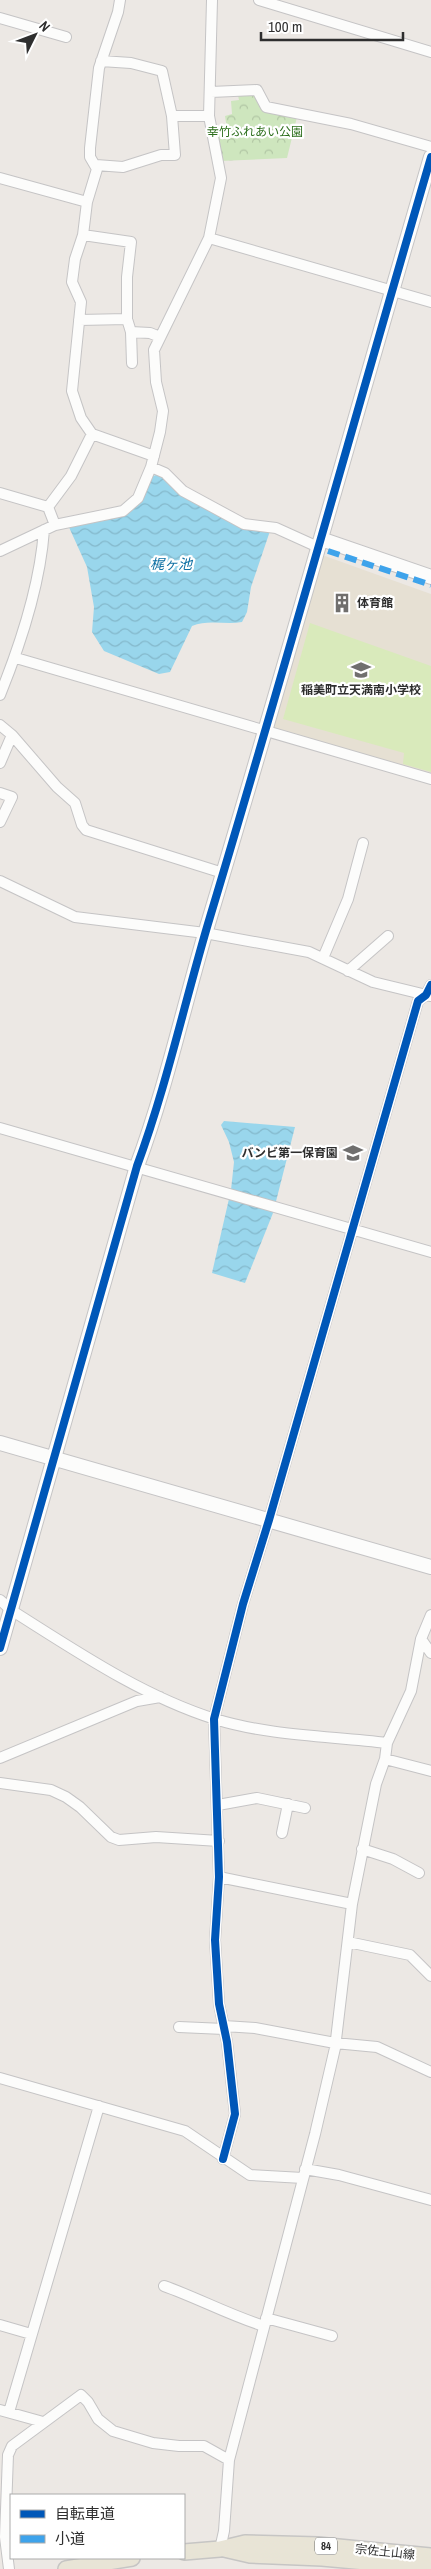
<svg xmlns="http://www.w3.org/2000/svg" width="431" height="2569" font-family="'Archivo Narrow','Noto Sans JP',sans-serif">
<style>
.education{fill:#e6e0d3}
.park{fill:url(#park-crowns)}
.pitch{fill:#d9eabb}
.water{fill:url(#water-waves)}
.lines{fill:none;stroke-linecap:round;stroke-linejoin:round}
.street-casing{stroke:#c5c4c5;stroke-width:12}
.secondary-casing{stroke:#c5c4c5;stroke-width:16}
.primary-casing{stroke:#c6c5c4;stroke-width:18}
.street{stroke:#fcfcfb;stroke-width:10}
.secondary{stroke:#fcfcfb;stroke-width:14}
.primary{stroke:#e8e4d6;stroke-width:15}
.quiet{stroke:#3ea3eb;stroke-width:6;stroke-dasharray:12 6;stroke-linecap:butt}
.cycleway-casing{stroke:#fff;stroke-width:11}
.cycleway{stroke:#0057b8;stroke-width:8}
.labels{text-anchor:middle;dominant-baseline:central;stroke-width:4.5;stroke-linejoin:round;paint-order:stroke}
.shield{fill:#fff;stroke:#6d6d6d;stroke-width:1}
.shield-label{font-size:11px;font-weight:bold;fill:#2e2e2e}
.park-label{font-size:12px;fill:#2c6e1b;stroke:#fff}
.poi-label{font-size:12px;font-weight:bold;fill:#2e2e2e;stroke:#fff;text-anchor:start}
.street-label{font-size:12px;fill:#2e2e2e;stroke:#fff}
.water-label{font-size:14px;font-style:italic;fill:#0d6fa3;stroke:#fff}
</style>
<defs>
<pattern id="park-crowns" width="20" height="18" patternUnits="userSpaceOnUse" patternTransform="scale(1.25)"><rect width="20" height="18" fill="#cee6be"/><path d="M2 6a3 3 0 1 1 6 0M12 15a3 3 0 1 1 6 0" fill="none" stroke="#b1c6a4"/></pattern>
<pattern id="water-waves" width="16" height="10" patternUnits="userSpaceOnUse" patternTransform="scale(1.25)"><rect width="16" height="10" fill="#99d6ec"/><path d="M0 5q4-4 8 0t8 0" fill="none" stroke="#84b8cb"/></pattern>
</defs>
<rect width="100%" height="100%" fill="#ece8e4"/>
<path class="education" d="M 325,556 L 431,594 L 431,775 L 274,728 L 322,557 Z"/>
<path class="park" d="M 237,91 L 259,92 L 267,107 L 298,113 L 287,158 L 220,161 L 213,134 L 227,129 L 225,116 L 232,114 L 231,101 L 239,100 Z"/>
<path class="pitch" d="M 310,623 L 431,666 L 431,772 L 403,764 L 404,753 L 283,719 Z"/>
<path class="water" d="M 159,474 L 178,491 L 270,531 L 251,587 L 247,612 L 242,622 C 225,625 208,619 192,626 L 170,672 L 159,674 L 104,651 L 92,632 L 94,607 L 87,567 L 68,525 L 127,515 L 140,502 L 153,476 Z
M 224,1121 L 295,1127 L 273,1213 L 245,1283 L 212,1273 L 231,1190 L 234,1162 L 229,1142 L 221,1125 Z"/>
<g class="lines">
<defs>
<path id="street" d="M 259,0 L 431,52
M 0,18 L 66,37
M 101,61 L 131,63 L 162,71 L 172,116 L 209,116
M 211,92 L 257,90 L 266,107 L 351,124 L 431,147
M 96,165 L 123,167 L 161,155 L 175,155 L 172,116
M 0,178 L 87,202 L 83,235 L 75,259 L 72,282 L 81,302 L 72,391 L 81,418 L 92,434 L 71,476 L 48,507
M 87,202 L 97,169 L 90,157 L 90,148 L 99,68 L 118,12 L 120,0
M 83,235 L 131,242 L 127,277 L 127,319 L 131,332 L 132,363
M 209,238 L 431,302
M 79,320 L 127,319
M 131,332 L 150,333 L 160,337
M 92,434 L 154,456
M 151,467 L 165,473 L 183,491 L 244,524 L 276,528 L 318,547
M 0,493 L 48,507 L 55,525
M 0,551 L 55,525 L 123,511 L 138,498 L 151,467 L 160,432 L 163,411 L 156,382 L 154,350 L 209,238 L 221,178 L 209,116 L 212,0
M 16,658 L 431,779
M 0,695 C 21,643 40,586 44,530
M 0,725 L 12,735 L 0,763
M 12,735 L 57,787 L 75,803 L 82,825 L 86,830 L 223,873
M 0,793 L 12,797 L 0,822
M 0,881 L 75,917 L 205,933 L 309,952 L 373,982 L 430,996
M 323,958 L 348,899 L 363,843
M 348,971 L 388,936
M 0,1128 L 431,1252
M 0,1600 L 11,1610 C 76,1651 142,1696 215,1719 C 269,1736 331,1736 387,1743
M 421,1639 L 431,1653
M 0,1758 L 137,1701 L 160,1697
M 385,1759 L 431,1771
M 0,1783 L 51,1790 L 66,1797 L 80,1807 L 111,1837 L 119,1840 L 156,1837 L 219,1841
M 218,1805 L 257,1798 L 305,1808
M 282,1833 L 288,1804
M 362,1849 L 393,1859 L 419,1873
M 219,1877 L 352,1904
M 348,1942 L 410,1955 L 431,1976
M 224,2026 L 255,2028 L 335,2043 L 377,2047 L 431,2072
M 179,2027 L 224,2029
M 0,2078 L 185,2131 L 250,2175 L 303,2178
M 223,2159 L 235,2114 L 227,2042 L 219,2004 L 215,1940 L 219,1877 L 214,1719 L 243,1604 L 269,1520 L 418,1001 L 426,995 L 431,985
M 305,2169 L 339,2175 L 431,2200
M 164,2286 C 198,2298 229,2315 264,2326
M 266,2318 L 332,2336
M 0,2325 L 31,2334
M 0,2410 L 43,2422
M 9,2412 L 99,2106
M 220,2549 L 224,2531 L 229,2460 L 315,2134 L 335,2048 L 352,1904 L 376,1784 L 385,1759 L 387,1743 L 411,1691 L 421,1639 L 431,1615
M 9,2569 L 5,2537 L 8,2455 L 12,2446 L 81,2395 L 88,2402 L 98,2419 L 113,2431 L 153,2443 L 179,2446 L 204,2446 L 229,2460"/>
<path id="secondary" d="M 321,539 L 431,577
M 0,1443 L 431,1567
M 0,1648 L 137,1166 C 167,1085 185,1000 210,917 C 286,665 357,410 431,157"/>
<path id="primary" d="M 224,2549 L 250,2555 L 322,2558 L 431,2568
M 184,2552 L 220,2549 L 245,2543 L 318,2545 L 431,2556
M 66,2569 L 132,2558"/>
</defs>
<use href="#street" class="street-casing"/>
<use href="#secondary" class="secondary-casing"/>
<use href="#primary" class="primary-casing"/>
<use href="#street" class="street"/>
<use href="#secondary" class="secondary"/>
<use href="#primary" class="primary"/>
<path class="quiet" d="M 328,551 L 431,585"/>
<defs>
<path id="cycleway" d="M 0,1648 L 137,1166 C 167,1085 185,1000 210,917 C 286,665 357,410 431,157
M 223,2159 L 235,2114 L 227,2042 L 219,2004 L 215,1940 L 219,1877 L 214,1719 L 243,1604 L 269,1520 L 418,1001 L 426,995 L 431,985"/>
</defs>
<use href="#cycleway" class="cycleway-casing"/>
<use href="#cycleway" class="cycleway"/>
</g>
<defs>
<symbol id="building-bare" viewBox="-9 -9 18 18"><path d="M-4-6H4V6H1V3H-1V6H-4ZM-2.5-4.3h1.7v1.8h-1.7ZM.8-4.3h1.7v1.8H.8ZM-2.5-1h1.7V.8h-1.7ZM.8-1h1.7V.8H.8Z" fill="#706f6e" stroke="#fff" stroke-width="2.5" paint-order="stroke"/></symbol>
<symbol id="school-bare" viewBox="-9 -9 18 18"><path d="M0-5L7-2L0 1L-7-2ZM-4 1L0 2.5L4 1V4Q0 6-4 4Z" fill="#706f6e" stroke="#fff" stroke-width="2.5" paint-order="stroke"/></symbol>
</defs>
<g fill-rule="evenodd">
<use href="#building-bare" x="328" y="589" width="28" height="28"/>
<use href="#school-bare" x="347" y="656" width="28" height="28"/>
<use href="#school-bare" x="339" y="1139" width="28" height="28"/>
</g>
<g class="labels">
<rect class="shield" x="315" y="2537.5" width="22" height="17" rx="4"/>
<g class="shield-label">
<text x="326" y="2546">84</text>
</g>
<g class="park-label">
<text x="255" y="132">幸竹ふれあい公園</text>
</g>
<g class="poi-label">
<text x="357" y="603">体育館</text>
<text x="361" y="690" text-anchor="middle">稲美町立天満南小学校</text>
<text x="338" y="1153" text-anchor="end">バンビ第一保育園</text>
</g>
<g class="street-label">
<text transform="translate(385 2552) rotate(6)">宗佐土山線</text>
</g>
<g class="water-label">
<text x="171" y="564">梶ヶ池</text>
</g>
</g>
<rect x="10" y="2494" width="175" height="65" fill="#ffffff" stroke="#ababab"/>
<rect x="20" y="2510" width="25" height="8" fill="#0057b8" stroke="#ababab"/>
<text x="55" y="2519" font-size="15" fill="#2e2e2e">自転車道</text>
<rect x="20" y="2535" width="25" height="8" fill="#3ea3eb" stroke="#ababab"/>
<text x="55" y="2544" font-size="15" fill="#2e2e2e">小道</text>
<g transform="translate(35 35) rotate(48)" stroke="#ffffff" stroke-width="4" paint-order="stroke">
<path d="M0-4L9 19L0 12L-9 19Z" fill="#2e2e2e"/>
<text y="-8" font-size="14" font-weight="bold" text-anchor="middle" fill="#2e2e2e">N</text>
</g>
<path d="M261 32v8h142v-8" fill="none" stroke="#2e2e2e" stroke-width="2.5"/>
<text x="268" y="32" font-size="15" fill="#2e2e2e" stroke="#ffffff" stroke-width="4" paint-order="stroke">100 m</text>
</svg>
